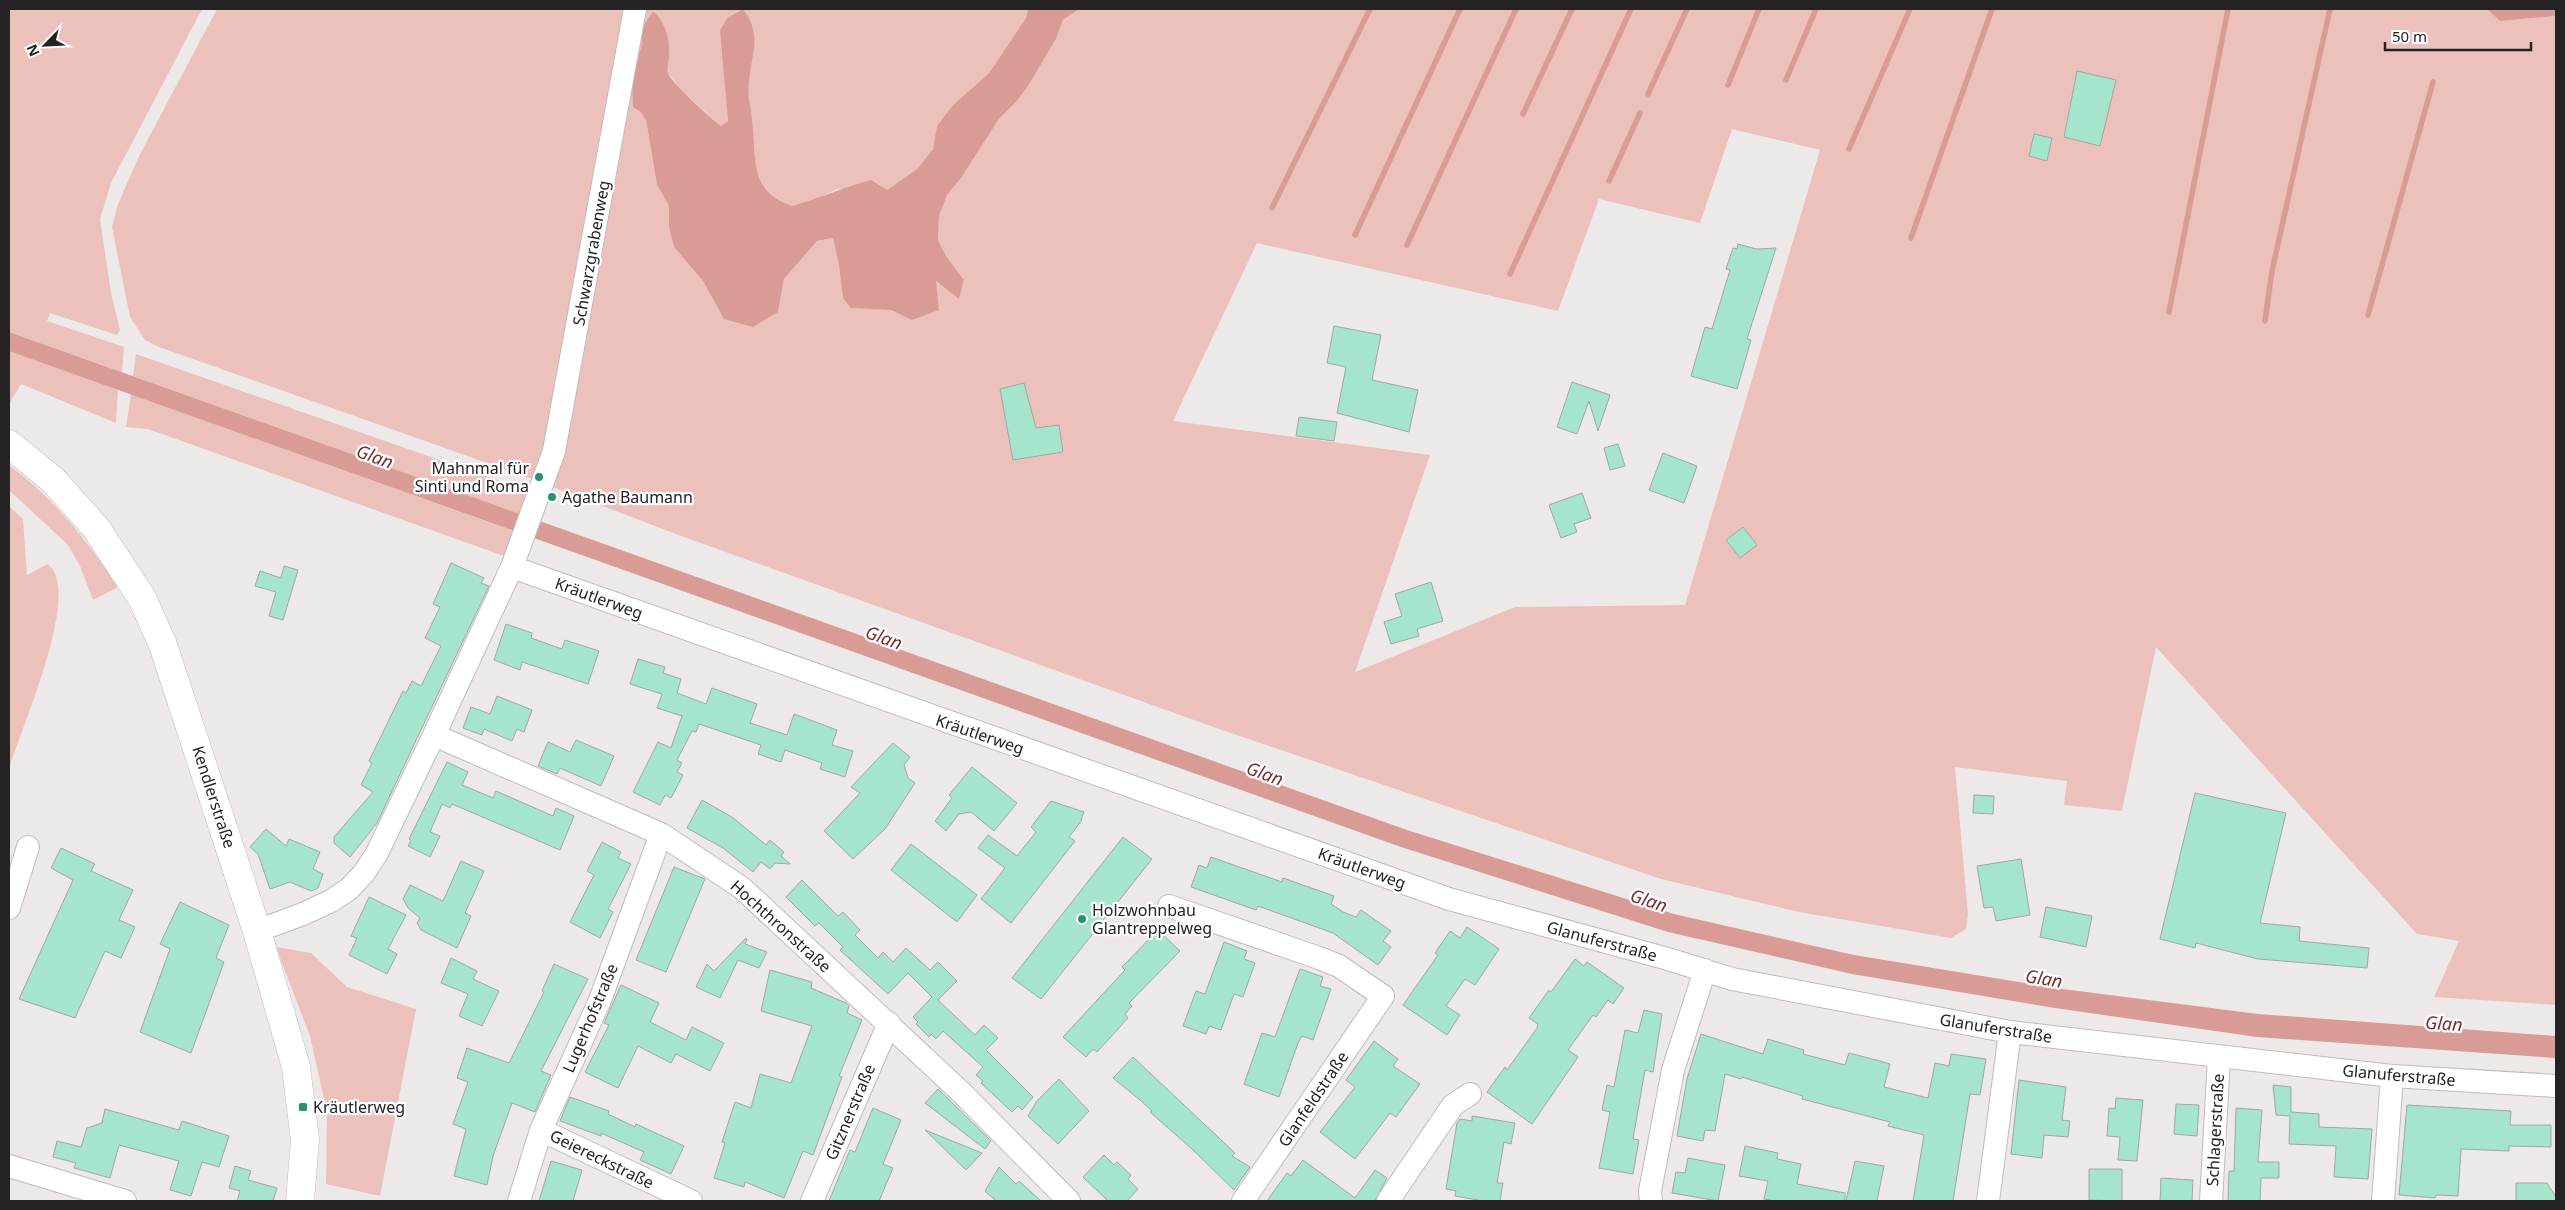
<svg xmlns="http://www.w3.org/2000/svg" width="2565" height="1210" font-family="'Noto Sans',sans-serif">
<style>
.green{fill:#ecc1bc;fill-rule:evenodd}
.forest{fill:#d99b95}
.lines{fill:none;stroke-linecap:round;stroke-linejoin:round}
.stream{stroke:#d99b95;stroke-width:5.5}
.building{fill:#a4e5cb;stroke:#a2a6a4}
.street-casing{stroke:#c0bbbb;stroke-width:24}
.secondary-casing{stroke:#c0bbbb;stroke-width:29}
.street{stroke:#fff;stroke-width:22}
.secondary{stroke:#fff;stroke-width:28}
.poi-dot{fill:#269272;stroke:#fff;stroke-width:2}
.labels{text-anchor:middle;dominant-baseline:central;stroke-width:4.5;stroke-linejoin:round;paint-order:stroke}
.street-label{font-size:16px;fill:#242222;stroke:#fff}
.poi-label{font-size:16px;fill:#242222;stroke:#fff;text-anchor:start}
.water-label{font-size:18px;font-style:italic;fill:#772d2a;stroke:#fff}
</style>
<rect width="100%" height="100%" fill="#eee9e9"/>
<path class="green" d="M 9,9 L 202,9 L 111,183 L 100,219 L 111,293 L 120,330 L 117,335 L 50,313 L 47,321 L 124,347 L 122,372 L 9,332 Z
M 217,9 L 742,9 L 728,17 L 723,55 L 728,121 L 721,126 L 682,91 L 668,73 L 669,51 L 653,11 L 642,28 L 642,43 L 632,81 L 646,120 L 657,185 L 669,206 L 669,228 L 674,247 L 703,281 L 724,319 L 778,312 L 784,279 L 817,241 L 833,238 L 851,308 L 891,310 L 912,319 L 936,281 L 959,298 L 964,280 L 946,256 L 938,240 L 939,216 L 947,195 L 961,178 L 999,119 L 1017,101 L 1030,83 L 1056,39 L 1063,20 L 1079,9 L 2487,9 L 2500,21 L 2556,16 L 2556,1005 L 2434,997 L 2459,941 L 2417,934 L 2156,647 L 2122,811 L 2064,805 L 2067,781 L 1955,767 L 1968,915 L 1966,929 L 1951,938 L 1799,912 L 1661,879 L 1219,729 L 684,537 L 516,473 L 159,347 L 145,340 L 130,317 L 112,227 L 118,204 L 140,154 ZM 1732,129 L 1820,150 L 1685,605 L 1515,607 L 1355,672 L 1430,455 L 1173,421 L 1257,243 L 1558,311 L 1599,199 L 1700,223 Z
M 743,9 L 1028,9 L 1026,18 L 989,73 L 953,105 L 938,126 L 933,149 L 917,169 L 887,190 L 837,189 L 816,199 L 793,206 C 749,192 756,158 752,121 C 752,115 748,109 748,102 C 745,72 763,35 743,9 Z
M 9,351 L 118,389 L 116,423 L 21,384 L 9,404 Z
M 136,354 L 514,486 L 527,493 L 521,515 L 133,376 Z
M 131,394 L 516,532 L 509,553 L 504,556 L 148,429 L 126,427 Z
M 9,465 C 54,498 87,541 118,587 L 93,600 L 80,566 L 68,545 L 9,490 Z
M 9,506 L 23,519 L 27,575 L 48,564 C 51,567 55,572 56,576 C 70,616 23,726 9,768 Z
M 276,947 L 311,953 L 347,987 L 416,1009 L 380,1196 L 326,1184 L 327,1112 L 310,1036 Z"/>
<path class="forest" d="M 743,9 C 763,36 751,53 749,82 C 747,99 751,105 752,120 C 757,158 748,192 793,206 C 820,198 844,187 871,180 L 887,190 L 917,169 L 933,149 L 937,126 L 953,105 L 989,73 L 1026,18 L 1028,9 L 1079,9 L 1063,20 L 1056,39 L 1030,83 L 1017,101 L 999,119 L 961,178 L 947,195 L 939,216 L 938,240 L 946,256 L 964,280 L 959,299 L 936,281 L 939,310 L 912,320 L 891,310 L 851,308 L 843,298 L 839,265 L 833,238 L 817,241 L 784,279 L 778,312 L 753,327 L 724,319 L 703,281 L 674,247 L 669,228 L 669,206 L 657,185 L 646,120 L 641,112 L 633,107 L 632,81 L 642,43 L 642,28 L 653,11 C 666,23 670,39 669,57 C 669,62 667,69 668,73 C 672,84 711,118 721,126 L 728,121 L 720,30 L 728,17 Z
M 2487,9 L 2556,9 L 2556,16 L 2500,21 Z
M 9,332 L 1407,830 L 1674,914 L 1854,955 L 2055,988 L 2258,1014 L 2556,1036 L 2556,1058 L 2257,1037 L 2055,1008 L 1852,974 L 1668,932 L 1401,847 L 9,351 Z"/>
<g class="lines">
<path class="stream" d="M 1786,80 L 1816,9
M 1728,85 L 1759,9
M 1648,94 L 1687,9
M 1523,114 L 1572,9
M 1849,149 L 1910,9
M 1609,181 L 1640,113
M 1272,208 L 1370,9
M 1355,235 L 1460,9
M 1911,238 L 1992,9
M 1407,245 L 1516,9
M 1510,274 L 1631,9
M 2169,312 L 2228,9
M 2368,315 L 2433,82
M 2265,321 L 2272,271 L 2330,9"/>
</g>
<path class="building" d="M 2077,71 L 2116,80 L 2100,146 L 2064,137 Z
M 2034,134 L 2052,138 L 2047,161 L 2029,156 Z
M 1738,244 L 1756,249 L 1776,248 L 1747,339 L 1751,340 L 1737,389 L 1691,376 L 1705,327 L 1712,329 L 1730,270 L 1726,269 L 1733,248 L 1737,249 Z
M 1334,326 L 1381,335 L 1372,380 L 1418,390 L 1409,432 L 1337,413 L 1346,367 L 1327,363 Z
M 1572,382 L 1610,395 L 1598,431 L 1589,401 L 1577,434 L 1557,427 Z
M 1024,383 L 1036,428 L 1059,425 L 1063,452 L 1013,460 L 1000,389 Z
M 1299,417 L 1337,422 L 1334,441 L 1296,436 Z
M 1618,444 L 1625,466 L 1610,470 L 1604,448 Z
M 1663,453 L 1697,466 L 1684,503 L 1649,490 Z
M 1582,493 L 1591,518 L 1574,524 L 1577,532 L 1561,538 L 1549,505 Z
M 1743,527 L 1757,545 L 1740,558 L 1726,540 Z
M 451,563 L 484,578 L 481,583 L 489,586 L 377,823 L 350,857 L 334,843 L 334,837 L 373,792 L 361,785 L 372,763 L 369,761 L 403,691 L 406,693 L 412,681 L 421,686 L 441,646 L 425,638 L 440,607 L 433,604 Z
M 284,566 L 298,570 L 283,620 L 269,616 L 276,592 L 255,586 L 260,571 L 281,578 Z
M 1431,582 L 1443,621 L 1417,629 L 1419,636 L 1391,644 L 1384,622 L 1402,616 L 1395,594 Z
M 506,624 L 532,633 L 531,638 L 562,649 L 565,640 L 599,651 L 588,684 L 522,662 L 520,670 L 494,660 Z
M 638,659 L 665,667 L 663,673 L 681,679 L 677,693 L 706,704 L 712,688 L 757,704 L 750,723 L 787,735 L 794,714 L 837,730 L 832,745 L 853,751 L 845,777 L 820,769 L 822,763 L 785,750 L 781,762 L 758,754 L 761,745 L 699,724 L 696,732 L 692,731 L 677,760 L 682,763 L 677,772 L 683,775 L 671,798 L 665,795 L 660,805 L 633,792 L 658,742 L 671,748 L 682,716 L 657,708 L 662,694 L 630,684 Z
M 497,696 L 532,710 L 524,732 L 517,729 L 512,741 L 484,729 L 482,735 L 463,728 L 471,707 L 490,714 Z
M 576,740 L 614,756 L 601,786 L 560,768 L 557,774 L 538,766 L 548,742 L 570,752 Z
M 893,743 L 910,757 L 904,765 L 908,778 L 915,783 L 885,829 L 853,859 L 824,831 L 860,793 L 851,787 Z
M 447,762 L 468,772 L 462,785 L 493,798 L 496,791 L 553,816 L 556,808 L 574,816 L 560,850 L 452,804 L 450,808 L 442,804 L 430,832 L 440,836 L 430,857 L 408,846 L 411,840 L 409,839 Z
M 972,767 L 1017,803 L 994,831 L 971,812 L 959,814 L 946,831 L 935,821 L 952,798 L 949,795 Z
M 2195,793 L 2286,813 L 2260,923 L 2300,927 L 2299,941 L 2369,948 L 2367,968 L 2258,959 L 2196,943 L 2195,948 L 2160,939 Z
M 1974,795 L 1994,796 L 1993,814 L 1973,813 Z
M 702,800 L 732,817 L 766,845 L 770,840 L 784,852 L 781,856 L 790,864 L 775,863 L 770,869 L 761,862 L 753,872 L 723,848 L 687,828 Z
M 1051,801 L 1084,812 L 1081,820 L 1082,820 L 1069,837 L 1075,841 L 1011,923 L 981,899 L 1005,868 L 978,848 L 988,835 L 1017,856 L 1036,832 L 1031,827 Z
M 266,829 L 286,846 L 289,839 L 320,852 L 313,869 L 323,874 L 318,888 L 311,891 L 290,882 L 270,889 L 258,854 L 250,847 Z
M 1123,837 L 1152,859 L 1041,999 L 1012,978 Z
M 602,842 L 621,852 L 618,858 L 631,864 L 608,909 L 613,912 L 600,938 L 570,922 L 594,875 L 587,871 Z
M 911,844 L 977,895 L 957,922 L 891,870 Z
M 61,848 L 95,864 L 91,871 L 133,890 L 119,920 L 135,927 L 121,958 L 105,951 L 75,1018 L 19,999 L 73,880 L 51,868 Z
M 1211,857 L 1282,882 L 1283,878 L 1334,896 L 1331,904 L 1343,912 L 1356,917 L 1361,910 L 1391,931 L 1383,941 L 1391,947 L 1378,965 L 1333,933 L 1258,906 L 1256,910 L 1191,887 L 1199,865 L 1207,868 Z
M 2021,859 L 2030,915 L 1996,921 L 1993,907 L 1984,908 L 1977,866 Z
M 461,861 L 484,871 L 465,913 L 471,916 L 457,948 L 421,930 L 417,923 L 420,918 L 408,908 L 403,899 L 410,885 L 443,901 Z
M 674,867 L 705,879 L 666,972 L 636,960 Z
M 802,880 L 838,916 L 843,912 L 860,930 L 855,935 L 878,958 L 883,952 L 893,962 L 906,948 L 930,970 L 938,962 L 957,981 L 938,1000 L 975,1035 L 984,1025 L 998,1038 L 986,1050 L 1033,1097 L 1022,1110 L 1018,1106 L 1012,1112 L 981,1083 L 983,1081 L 976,1075 L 983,1067 L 943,1031 L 936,1039 L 931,1034 L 929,1037 L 916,1024 L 918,1022 L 913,1017 L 932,997 L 908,973 L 888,994 L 840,950 L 843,947 L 819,923 L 815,926 L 786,897 Z
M 369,897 L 406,915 L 388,949 L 397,954 L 387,974 L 349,955 L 357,938 L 351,936 Z
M 180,902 L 229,925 L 216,958 L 224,962 L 191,1053 L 140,1032 L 170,949 L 160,944 Z
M 2046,907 L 2092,916 L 2086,947 L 2040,937 Z
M 1467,927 L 1499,949 L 1475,985 L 1465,979 L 1446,1006 L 1460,1015 L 1447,1035 L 1403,1005 L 1438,955 L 1435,953 L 1450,931 L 1460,938 Z
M 1158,930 L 1180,951 L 1129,1003 L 1132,1006 L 1125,1014 L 1128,1018 L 1097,1052 L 1093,1049 L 1086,1057 L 1063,1037 L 1125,970 L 1122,967 Z
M 746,938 L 747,940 L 745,944 L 767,952 L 759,968 L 738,960 L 720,998 L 696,987 L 707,964 L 714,971 Z
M 1224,942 L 1247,951 L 1244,959 L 1255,963 L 1243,997 L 1234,994 L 1221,1030 L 1209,1026 L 1206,1034 L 1183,1026 L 1196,991 L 1205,994 Z
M 451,958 L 477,971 L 473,979 L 499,991 L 482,1026 L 459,1016 L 468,994 L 441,983 Z
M 1575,959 L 1584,966 L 1587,962 L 1624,988 L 1613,1004 L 1608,1000 L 1596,1017 L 1593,1015 L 1568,1050 L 1578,1057 L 1532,1124 L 1487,1092 L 1505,1067 L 1507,1070 L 1537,1028 L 1538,1024 L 1529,1018 L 1549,990 L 1551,992 Z
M 554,964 L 588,979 L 541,1071 L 551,1075 L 535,1112 L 512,1103 L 493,1156 L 487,1185 L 454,1176 L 466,1129 L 453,1124 L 468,1082 L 457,1078 L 467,1048 L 509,1063 L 544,992 L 542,991 Z
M 1300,969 L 1323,977 L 1320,986 L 1331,989 L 1313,1040 L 1302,1036 L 1298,1043 L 1279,1097 L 1244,1084 L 1262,1033 L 1275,1037 Z
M 770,970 L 812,982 L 811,988 L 846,1003 L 849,1006 L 847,1013 L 862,1020 L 839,1076 L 842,1077 L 813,1155 L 803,1151 L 784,1198 L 745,1182 L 744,1187 L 714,1178 L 725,1143 L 722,1142 L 735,1102 L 751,1108 L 760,1074 L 791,1083 L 812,1026 L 761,1011 Z
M 621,985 L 659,1003 L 650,1022 L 686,1040 L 692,1027 L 724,1043 L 710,1071 L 676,1054 L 671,1063 L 638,1046 L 618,1088 L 585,1072 L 609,1025 L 604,1023 Z
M 1644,1010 L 1662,1014 L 1653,1072 L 1645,1070 L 1633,1139 L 1639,1140 L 1633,1174 L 1599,1168 L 1610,1112 L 1602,1110 L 1607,1085 L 1614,1087 L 1625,1030 L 1638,1033 Z
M 1701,1034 L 1763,1054 L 1768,1039 L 1804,1050 L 1803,1054 L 1845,1065 L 1849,1053 L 1880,1061 L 1890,1064 L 1884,1087 L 1928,1098 L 1935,1063 L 1949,1066 L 1951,1054 L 1986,1059 L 1980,1095 L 1970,1094 L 1953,1201 L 1913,1201 L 1924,1135 L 1888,1126 L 1890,1122 L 1802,1099 L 1803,1096 L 1742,1077 L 1741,1079 L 1725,1074 L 1715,1131 L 1705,1130 L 1703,1141 L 1677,1136 L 1687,1079 Z
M 1374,1041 L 1398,1059 L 1393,1066 L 1420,1084 L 1396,1117 L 1390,1113 L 1355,1159 L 1320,1132 L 1355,1087 L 1346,1080 Z
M 1133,1057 L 1235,1153 L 1232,1156 L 1250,1167 L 1234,1190 L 1192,1149 L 1150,1112 L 1152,1111 L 1140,1100 L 1113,1078 Z
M 1059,1079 L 1089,1111 L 1058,1144 L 1028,1116 L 1037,1101 Z
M 2019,1080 L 2066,1087 L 2062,1120 L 2070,1121 L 2068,1137 L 2044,1135 L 2042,1158 L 2011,1154 Z
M 2273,1085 L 2291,1087 L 2291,1112 L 2319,1114 L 2319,1127 L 2372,1129 L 2368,1179 L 2334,1177 L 2336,1146 L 2289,1144 L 2290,1116 L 2276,1115 Z
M 938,1089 L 991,1141 L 985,1149 L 925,1103 Z
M 570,1097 L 609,1111 L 608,1114 L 635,1127 L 636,1124 L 684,1146 L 671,1174 L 640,1160 L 644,1152 L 601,1133 L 601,1136 L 560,1121 Z
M 2116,1098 L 2143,1100 L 2137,1161 L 2118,1160 L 2120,1137 L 2107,1136 L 2109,1108 L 2115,1109 Z
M 2176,1104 L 2199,1105 L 2197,1136 L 2174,1134 Z
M 2407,1105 L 2511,1111 L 2510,1125 L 2551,1125 L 2551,1147 L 2509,1146 L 2509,1151 L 2461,1149 L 2458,1196 L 2436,1195 L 2435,1198 L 2399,1195 Z
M 873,1108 L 901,1120 L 883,1164 L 893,1168 L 879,1201 L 829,1201 L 850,1150 L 855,1152 Z
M 2236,1108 L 2262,1110 L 2258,1162 L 2279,1162 L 2279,1178 L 2261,1178 L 2260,1201 L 2228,1201 L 2229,1171 L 2234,1171 Z
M 105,1109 L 179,1130 L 182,1121 L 229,1136 L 219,1167 L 202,1162 L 191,1196 L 170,1190 L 179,1161 L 119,1145 L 110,1178 L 74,1168 L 76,1163 L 53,1157 L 57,1141 L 81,1147 L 87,1128 L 102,1123 Z
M 1472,1116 L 1515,1123 L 1511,1144 L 1504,1142 L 1497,1183 L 1503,1183 L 1500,1201 L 1483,1201 L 1455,1196 L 1456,1191 L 1446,1189 L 1457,1123 L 1460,1119 L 1472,1121 Z
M 925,1130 L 982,1153 L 966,1170 Z
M 1745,1146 L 1778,1153 L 1777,1159 L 1801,1164 L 1797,1184 L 1845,1193 L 1845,1201 L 1775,1201 L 1764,1199 L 1768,1181 L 1739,1176 Z
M 1104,1155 L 1114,1165 L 1117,1162 L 1131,1175 L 1128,1179 L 1138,1189 L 1127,1201 L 1108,1201 L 1083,1177 Z
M 1688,1158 L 1725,1165 L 1718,1201 L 1672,1193 L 1676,1172 L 1685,1173 Z
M 1303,1160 L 1355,1198 L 1375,1170 L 1387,1178 L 1375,1201 L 1267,1201 L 1287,1173 L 1291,1176 Z
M 551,1161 L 582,1170 L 573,1201 L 539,1201 Z
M 1855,1161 L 1884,1166 L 1877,1201 L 1846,1201 Z
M 235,1166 L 251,1171 L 248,1180 L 277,1188 L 273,1201 L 237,1201 L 240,1191 L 229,1188 Z
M 999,1167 L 1016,1184 L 1019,1181 L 1041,1201 L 996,1201 L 985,1191 Z
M 2089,1169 L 2122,1169 L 2122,1201 L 2089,1200 Z
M 2161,1178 L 2193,1180 L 2192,1201 L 2160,1201 Z
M 2516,1183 L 2547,1183 L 2556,1197 L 2556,1201 L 2516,1201 Z"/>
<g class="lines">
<defs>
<path id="street" d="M 512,567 L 1449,899 L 1668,959 L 1732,979 L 2010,1032 L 2392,1076 L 2556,1086
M 434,735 L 661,834 L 742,888 L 962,1093 L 1069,1201
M 1169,906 L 1319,958 L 1339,966 L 1383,996 L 1243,1201
M 9,908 L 28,847
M 257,931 L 303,914 L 331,901 L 349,889 L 364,873 L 377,853 L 434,735 L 512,567 L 554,451 L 635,9
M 541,1130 L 691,1201
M 9,1166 L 125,1201
M 519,1201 L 541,1130 L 600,1000 L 661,834
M 812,1201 L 889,1023
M 1388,1201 L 1453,1105 L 1470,1094
M 1651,1201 L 1650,1191 L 1673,1070 L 1705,970
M 1988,1201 L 2010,1032
M 2211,1201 L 2219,1058
M 2383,1201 L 2392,1076"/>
<path id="secondary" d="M 9,444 L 53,480 L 96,528 L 142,598 L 163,645 L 257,931 L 296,1067 L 305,1140 L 300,1201"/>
</defs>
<use href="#street" class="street-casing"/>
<use href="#secondary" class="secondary-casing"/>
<use href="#street" class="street"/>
<use href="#secondary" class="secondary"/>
</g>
<g class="poi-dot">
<circle cx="539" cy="477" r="5"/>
<circle cx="552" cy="497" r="5"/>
<circle cx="1082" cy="919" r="5"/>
<rect x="298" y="1102" width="10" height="10" rx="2.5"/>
</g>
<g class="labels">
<g class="street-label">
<text transform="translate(591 253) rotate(-80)">Schwarzgrabenweg</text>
<text transform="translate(599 598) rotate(20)">Kräutlerweg</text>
<text transform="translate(980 734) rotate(19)">Kräutlerweg</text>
<text transform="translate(214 797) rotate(72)">Kendlerstraße</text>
<text transform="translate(1362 868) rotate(20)">Kräutlerweg</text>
<text transform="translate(781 926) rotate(42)">Hochthronstraße</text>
<text transform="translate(1602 941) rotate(15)">Glanuferstraße</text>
<text transform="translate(590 1018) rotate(-67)">Lugerhofstraße</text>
<text transform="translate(1996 1028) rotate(9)">Glanuferstraße</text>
<text transform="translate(2399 1075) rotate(5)">Glanuferstraße</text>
<text transform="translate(1313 1099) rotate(-56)">Glanfeldstraße</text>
<text transform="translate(850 1112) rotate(-67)">Gitznerstraße</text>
<text transform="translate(2215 1130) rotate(-87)">Schlagerstraße</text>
<text transform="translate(602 1159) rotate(26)">Geiereckstraße</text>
</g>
<g class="poi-label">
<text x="529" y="468" text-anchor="end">Mahnmal für<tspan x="529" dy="18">Sinti und Roma</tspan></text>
<text x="562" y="497">Agathe Baumann</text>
<text x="1092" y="910">Holzwohnbau<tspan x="1092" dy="18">Glantreppelweg</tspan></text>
<text x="313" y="1107">Kräutlerweg</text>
</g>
<g class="water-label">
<text transform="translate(375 456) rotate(20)">Glan</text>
<text transform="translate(884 637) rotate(20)">Glan</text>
<text transform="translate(1265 773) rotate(20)">Glan</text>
<text transform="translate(1649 900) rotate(18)">Glan</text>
<text transform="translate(2044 978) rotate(9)">Glan</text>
<text transform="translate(2444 1023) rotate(4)">Glan</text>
</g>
</g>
<rect width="2565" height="1210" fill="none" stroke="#242222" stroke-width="20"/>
<g transform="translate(45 45) rotate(246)" stroke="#ffffff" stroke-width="4" paint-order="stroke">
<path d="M0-4L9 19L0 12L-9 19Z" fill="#242222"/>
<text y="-8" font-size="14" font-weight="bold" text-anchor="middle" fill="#242222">N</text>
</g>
<path d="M2385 42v8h146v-8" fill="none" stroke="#242222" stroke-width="2.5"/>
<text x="2392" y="42" font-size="15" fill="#242222" stroke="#ffffff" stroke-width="4" paint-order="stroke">50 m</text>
</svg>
